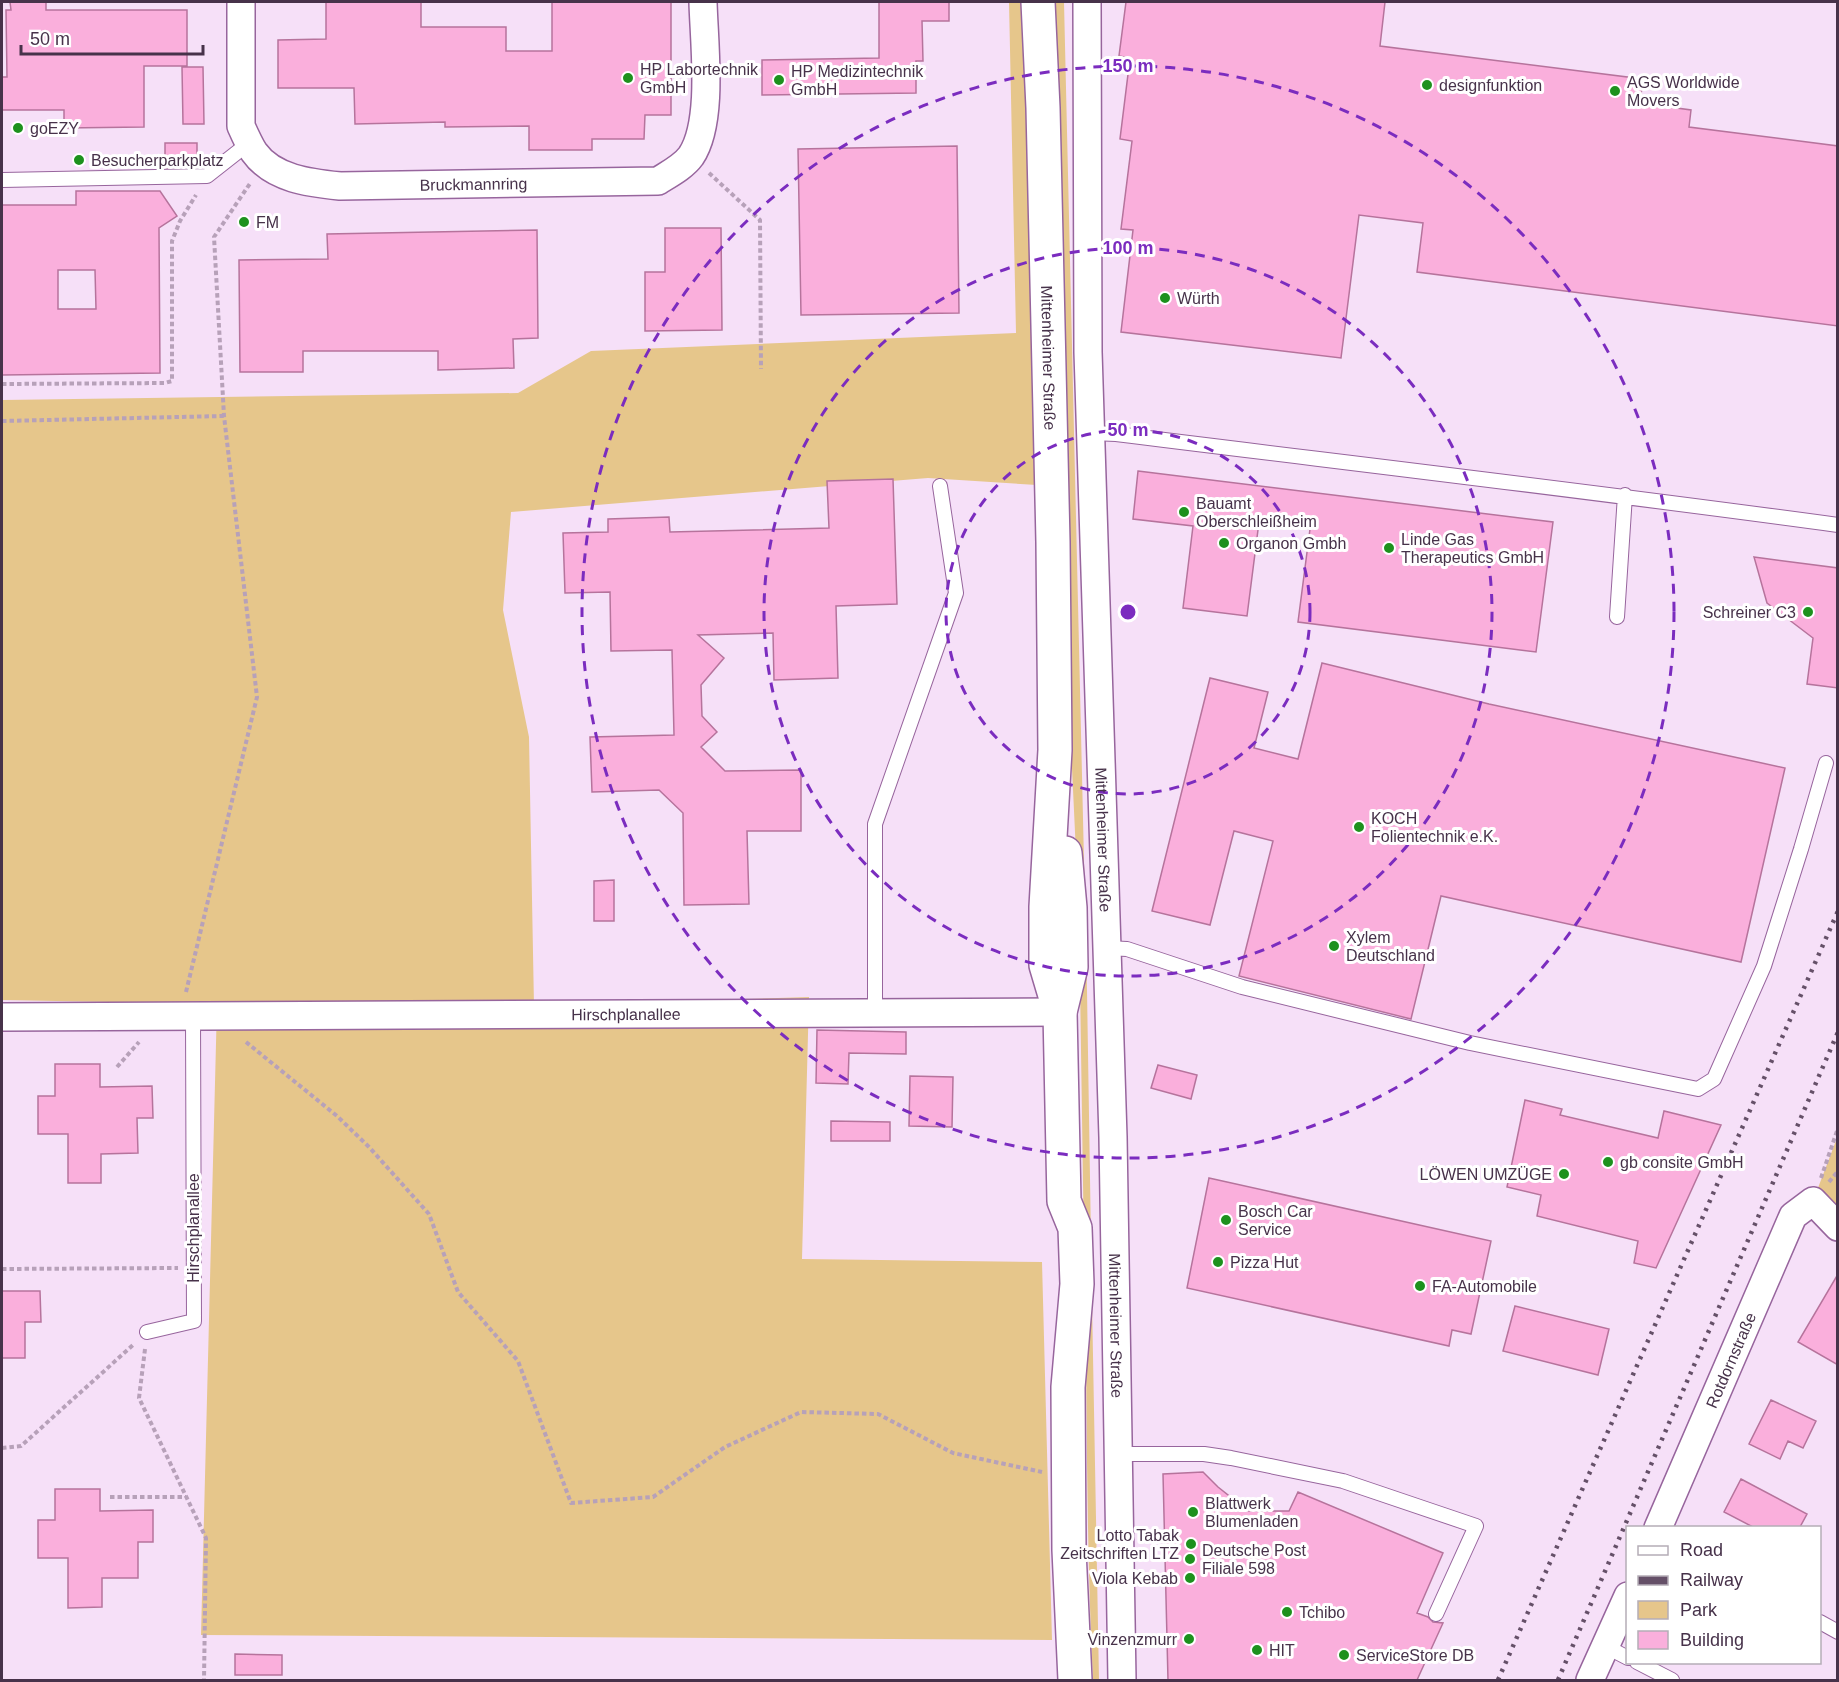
<svg xmlns="http://www.w3.org/2000/svg" width="1839" height="1682" font-family="Helvetica,sans-serif">
<style>
.green{fill:#e6c68b}
.building{fill:#faafdc;stroke:#b6739c;stroke-width:1.5;fill-rule:evenodd}
.lines{fill:none;stroke-linecap:round;stroke-linejoin:round}
.service-casing{stroke:#97659d;stroke-width:16}
.minor-casing{stroke:#97659d;stroke-width:30}
.secondary-casing{stroke:#97659d;stroke-width:36}
.path{stroke:#b7a1b9;stroke-width:4;stroke-dasharray:4.5 3;stroke-linecap:butt}
.service{stroke:#fff;stroke-width:14}
.minor{stroke:#fff;stroke-width:27}
.secondary{stroke:#fff;stroke-width:33}
.rail{stroke:#655068;stroke-width:4.5;stroke-dasharray:3 6;stroke-linecap:butt}
.ring{fill:none;stroke:#7b2cbf;stroke-width:3;stroke-dasharray:10 8}
.poi-dot{fill:#1d911d;stroke:#fff;stroke-width:2}
.labels{text-anchor:middle;dominant-baseline:central;stroke-width:6;stroke-linejoin:round;paint-order:stroke}
.poi-label{font-size:16px;fill:#47324a;stroke:#fff;text-anchor:start}
.street-label{font-size:16px;fill:#47324a;stroke:#fff}
.centre{fill:#7b2cbf;stroke:#fff;stroke-width:3}
.ring-label{font-size:18px;text-anchor:middle;font-weight:bold;fill:#7b2cbf;stroke:#fff;stroke-width:6;stroke-linejoin:round;paint-order:stroke}
</style>
<rect width="100%" height="100%" fill="#f6e0f8"/>
<path class="green" d="M 1009,2 L 1021,2 L 1027,67 L 1037,485 L 928,478 L 511,512 L 503,610 L 529,737 L 534,1006 L 809,997 L 802,1259 L 1042,1262 L 1052,1640 L 201,1635 L 217,1004 L 2,1000 L 2,400 L 518,393 L 591,351 L 1016,333 Z
M 1054,2 L 1064,2 L 1087,990 L 1091,1240 L 1084,1249 L 1079,917 L 1067,662 Z
M 1837,1138 L 1837,1227 L 1813,1201 Z
M 1085,1259 L 1091,1261 L 1094,1266 L 1092,1301 L 1099,1680 L 1093,1680 C 1086,1540 1087,1400 1085,1259 Z"/>
<path class="building" d="M 10,2 L 46,2 L 46,10 L 187,10 L 187,66 L 144,66 L 144,127 L 64,128 L 64,110 L 2,110 L 2,77 L 7,77 L 6,10 L 11,10 Z
M 326,2 L 421,2 L 421,27 L 506,27 L 506,51 L 552,51 L 552,2 L 671,2 L 671,115 L 645,115 L 644,139 L 592,139 L 592,150 L 529,150 L 529,126 L 445,127 L 445,122 L 355,124 L 354,88 L 278,88 L 278,40 L 326,39 Z
M 879,2 L 949,2 L 949,21 L 922,21 L 923,61 L 916,61 L 916,93 L 762,95 L 762,60 L 879,58 Z
M 1126,2 L 1385,2 L 1380,46 L 1643,79 L 1640,103 L 1691,110 L 1689,127 L 1838,146 L 1838,326 L 1417,272 L 1423,223 L 1359,215 L 1341,358 L 1121,332 L 1133,230 L 1121,229 L 1132,141 L 1120,139 L 1130,58 L 1119,56 Z
M 182,67 L 203,67 L 204,124 L 183,124 Z
M 165,143 L 197,143 L 197,167 L 165,168 Z
M 957,146 L 959,313 L 801,315 L 798,149 Z
M 76,191 L 160,191 L 177,216 L 159,228 L 160,373 L 2,375 L 2,205 L 76,205 ZM 58,270 L 95,270 L 96,309 L 58,309 Z
M 665,228 L 721,228 L 722,330 L 645,331 L 645,272 L 665,272 Z
M 537,230 L 538,338 L 513,339 L 514,368 L 438,370 L 438,351 L 303,351 L 303,372 L 240,372 L 239,260 L 328,259 L 327,234 Z
M 1138,471 L 1553,522 L 1536,652 L 1298,622 L 1310,529 L 1259,522 L 1247,616 L 1183,608 L 1193,526 L 1133,519 Z
M 893,479 L 897,604 L 836,606 L 838,678 L 774,680 L 773,633 L 698,635 L 724,658 L 701,685 L 702,716 L 717,732 L 701,747 L 725,771 L 801,770 L 801,831 L 747,831 L 749,904 L 684,905 L 683,813 L 659,790 L 592,792 L 590,737 L 674,735 L 672,650 L 611,651 L 610,592 L 565,593 L 563,533 L 608,532 L 608,519 L 669,517 L 670,532 L 829,528 L 827,481 Z
M 1754,557 L 1838,568 L 1838,688 L 1807,684 L 1813,638 L 1767,603 Z
M 1322,663 L 1489,704 L 1785,768 L 1741,962 L 1441,896 L 1411,1019 L 1239,976 L 1273,841 L 1234,831 L 1210,925 L 1152,911 L 1210,678 L 1268,692 L 1254,748 L 1298,759 Z
M 614,880 L 614,921 L 594,921 L 594,881 Z
M 817,1030 L 906,1032 L 906,1054 L 849,1053 L 848,1084 L 816,1083 Z
M 55,1064 L 100,1064 L 100,1087 L 152,1086 L 153,1118 L 137,1118 L 138,1153 L 101,1154 L 101,1183 L 68,1183 L 68,1134 L 38,1134 L 38,1096 L 55,1096 Z
M 1158,1065 L 1197,1075 L 1191,1099 L 1151,1088 Z
M 910,1076 L 953,1077 L 952,1127 L 909,1126 Z
M 1525,1100 L 1562,1109 L 1560,1115 L 1658,1138 L 1664,1111 L 1721,1125 L 1656,1268 L 1634,1263 L 1638,1241 L 1537,1216 L 1541,1195 L 1507,1187 Z
M 831,1121 L 890,1122 L 890,1141 L 831,1141 Z
M 1209,1178 L 1491,1241 L 1471,1334 L 1452,1330 L 1449,1346 L 1187,1288 Z
M 1838,1274 L 1838,1365 L 1798,1342 Z
M 2,1291 L 40,1291 L 41,1322 L 25,1322 L 25,1358 L 2,1358 Z
M 1515,1306 L 1609,1329 L 1598,1375 L 1503,1351 Z
M 1771,1400 L 1816,1421 L 1803,1448 L 1788,1441 L 1780,1459 L 1749,1444 Z
M 1203,1472 L 1218,1487 L 1233,1499 L 1234,1511 L 1289,1511 L 1298,1492 L 1443,1553 L 1417,1613 L 1428,1617 L 1433,1622 L 1443,1623 L 1417,1680 L 1168,1680 L 1163,1474 Z
M 1741,1479 L 1807,1514 L 1800,1527 L 1753,1527 L 1724,1512 Z
M 55,1489 L 100,1489 L 100,1511 L 153,1510 L 153,1542 L 138,1542 L 138,1578 L 102,1578 L 102,1607 L 68,1608 L 68,1558 L 38,1558 L 38,1520 L 55,1520 Z
M 235,1654 L 282,1655 L 282,1675 L 235,1675 Z"/>
<g class="lines">
<defs>
<path id="service" d="M 2,180 L 207,176 L 249,143
M 1091,433 L 1116,434 C 1357,464 1597,492 1838,525
M 1617,617 L 1625,495
M 1107,948 L 1127,949 L 1242,987 L 1470,1043 L 1698,1089 L 1714,1079 L 1764,966 L 1801,849 L 1826,763
M 875,1012 L 875,824 L 956,593 L 940,486
M 147,1332 L 194,1321 L 193,1016
M 1118,1454 L 1204,1454 L 1231,1458 L 1343,1481 L 1476,1526 L 1436,1614
M 1820,1622 L 1838,1632
M 1605,1646 L 1628,1658
M 1637,1662 L 1672,1680"/>
<g id="minor">
<path id="s1" d="M 241,2 L 241,126 C 245,135 249,144 254,152 C 273,179 310,183 340,186 L 658,181 C 669,174 683,167 691,156 C 714,122 704,43 703,2"/>
<path id="s2" d="M 1087,2 L 1088,352 L 1113,1137 L 1122,1680"/>
<path id="s3" d="M 2,1017 L 1060,1012"/>
<path id="s4" d="M 1658,1528 L 1793,1216 L 1813,1201 L 1838,1227"/>
<path d="M 1590,1680 L 1628,1596"/>
</g>
<g id="secondary">
<path id="s5" d="M 1038,2 L 1043,108 L 1053,542 L 1055,750 L 1046,907 L 1046,965 L 1060,1012"/>
<path d="M 1065,853 L 1070,908 L 1071,967 L 1060,1012 L 1064,1201 L 1075,1228 L 1077,1284 L 1068,1387 L 1069,1550 L 1075,1680"/>
</g>
</defs>
<use href="#service" class="service-casing"/>
<use href="#minor" class="minor-casing"/>
<use href="#secondary" class="secondary-casing"/>
<path class="path" d="M 709,173 L 760,220 L 761,369
M 2,384 L 165,383 L 172,381 L 172,241 L 180,221 L 196,195
M 2,421 L 224,416
M 186,992 L 257,697 L 224,416 L 214,237 L 251,182
M 246,1042 L 337,1116 L 369,1147 L 429,1214 L 458,1292 L 518,1361 L 571,1503 L 653,1497 L 725,1447 L 801,1412 L 878,1414 L 953,1453 L 1042,1472
M 117,1067 L 139,1042
M 1821,1178 L 1838,1128
M 1829,1182 L 1838,1171
M 2,1269 L 178,1268
M 145,1349 L 139,1398 L 206,1538 L 204,1680
M 2,1448 L 21,1446 L 133,1345
M 110,1497 L 186,1497"/>
<use href="#service" class="service"/>
<use href="#minor" class="minor"/>
<use href="#secondary" class="secondary"/>
<path class="rail" d="M 1498,1680 L 1838,911
M 1558,1680 L 1838,1032"/>
</g>
<g class="ring">
<circle cx="1128" cy="612" r="182"/>
<circle cx="1128" cy="612" r="364"/>
<circle cx="1128" cy="612" r="546"/>
</g>
<g class="poi-dot">
<circle cx="628" cy="78" r="6"/>
<circle cx="779" cy="80" r="6"/>
<circle cx="1427" cy="85" r="6"/>
<circle cx="1615" cy="91" r="6"/>
<circle cx="18" cy="128" r="6"/>
<circle cx="79" cy="160" r="6"/>
<circle cx="244" cy="222" r="6"/>
<circle cx="1165" cy="298" r="6"/>
<circle cx="1184" cy="512" r="6"/>
<circle cx="1224" cy="543" r="6"/>
<circle cx="1389" cy="548" r="6"/>
<circle cx="1808" cy="612" r="6"/>
<circle cx="1359" cy="827" r="6"/>
<circle cx="1334" cy="946" r="6"/>
<circle cx="1608" cy="1162" r="6"/>
<circle cx="1564" cy="1174" r="6"/>
<circle cx="1226" cy="1220" r="6"/>
<circle cx="1218" cy="1262" r="6"/>
<circle cx="1420" cy="1286" r="6"/>
<circle cx="1193" cy="1512" r="6"/>
<circle cx="1191" cy="1544" r="6"/>
<circle cx="1190" cy="1559" r="6"/>
<circle cx="1190" cy="1578" r="6"/>
<circle cx="1287" cy="1612" r="6"/>
<circle cx="1189" cy="1639" r="6"/>
<circle cx="1257" cy="1650" r="6"/>
<circle cx="1344" cy="1655" r="6"/>
</g>
<g class="labels">
<g class="poi-label">
<text x="640" y="69">HP Labortechnik<tspan x="640" dy="18">GmbH</tspan></text>
<text x="791" y="71">HP Medizintechnik<tspan x="791" dy="18">GmbH</tspan></text>
<text x="1627" y="82">AGS Worldwide<tspan x="1627" dy="18">Movers</tspan></text>
<text x="1439" y="85">designfunktion</text>
<text x="30" y="128">goEZY</text>
<text x="91" y="160">Besucherparkplatz</text>
<text x="256" y="222">FM</text>
<text x="1177" y="298">Würth</text>
<text x="1196" y="503">Bauamt<tspan x="1196" dy="18">Oberschleißheim</tspan></text>
<text x="1401" y="539">Linde Gas<tspan x="1401" dy="18">Therapeutics GmbH</tspan></text>
<text x="1236" y="543">Organon Gmbh</text>
<text x="1796" y="612" text-anchor="end">Schreiner C3</text>
<text x="1371" y="818">KOCH<tspan x="1371" dy="18">Folientechnik e.K.</tspan></text>
<text x="1346" y="937">Xylem<tspan x="1346" dy="18">Deutschland</tspan></text>
<text x="1620" y="1162">gb consite GmbH</text>
<text x="1552" y="1174" text-anchor="end">LÖWEN UMZÜGE</text>
<text x="1238" y="1211">Bosch Car<tspan x="1238" dy="18">Service</tspan></text>
<text x="1230" y="1262">Pizza Hut</text>
<text x="1432" y="1286">FA-Automobile</text>
<text x="1205" y="1503">Blattwerk<tspan x="1205" dy="18">Blumenladen</tspan></text>
<text x="1179" y="1535" text-anchor="end">Lotto Tabak<tspan x="1179" dy="18">Zeitschriften LTZ</tspan></text>
<text x="1202" y="1550">Deutsche Post<tspan x="1202" dy="18">Filiale 598</tspan></text>
<text x="1178" y="1578" text-anchor="end">Viola Kebab</text>
<text x="1299" y="1612">Tchibo</text>
<text x="1177" y="1639" text-anchor="end">Vinzenzmurr</text>
<text x="1269" y="1650">HIT</text>
<text x="1356" y="1655">ServiceStore DB</text>
</g>
<g class="street-label">
<text stroke="none"><textPath href="#s1" startOffset="382">Bruckmannring</textPath></text>
<text stroke="none"><textPath href="#s5" startOffset="356">Mittenheimer Straße</textPath></text>
<text stroke="none"><textPath href="#s2" startOffset="838">Mittenheimer Straße</textPath></text>
<text stroke="none"><textPath href="#s3" startOffset="624">Hirschplanallee</textPath></text>
<text transform="translate(193 1228) rotate(-90)">Hirschplanallee</text>
<text stroke="none"><textPath href="#s2" startOffset="1324">Mittenheimer Straße</textPath></text>
<text stroke="none"><textPath href="#s4" startOffset="183">Rotdornstraße</textPath></text>
</g>
</g>
<circle cx="1128" cy="612" r="9" class="centre"/>
<g class="ring-label">
<text x="1128" y="72">150 m</text>
<text x="1128" y="254">100 m</text>
<text x="1128" y="436">50 m</text>
</g>
<rect width="1839" height="1682" fill="none" stroke="#47324a" stroke-width="6"/>
<rect x="1626" y="1526" width="195" height="138" fill="#ffffff" stroke="#b5adb7" stroke-width="1.5"/>
<rect x="1638" y="1546" width="30" height="9" fill="#ffffff" stroke="#b5adb7" stroke-width="1.5"/>
<text x="1680" y="1556" font-size="18" fill="#47324a">Road</text>
<rect x="1638" y="1576" width="30" height="9" fill="#655068" stroke="#b5adb7" stroke-width="1.5"/>
<text x="1680" y="1586" font-size="18" fill="#47324a">Railway</text>
<rect x="1638" y="1601" width="30" height="18" fill="#e6c68b" stroke="#b5adb7" stroke-width="1.5"/>
<text x="1680" y="1616" font-size="18" fill="#47324a">Park</text>
<rect x="1638" y="1631" width="30" height="18" fill="#faafdc" stroke="#b5adb7" stroke-width="1.5"/>
<text x="1680" y="1646" font-size="18" fill="#47324a">Building</text>
<path d="M21 45v9h182v-9" fill="none" stroke="#47324a" stroke-width="3"/>
<text x="30" y="45" font-size="18" fill="#47324a" stroke="#ffffff" stroke-width="4.5" paint-order="stroke">50 m</text>
</svg>
